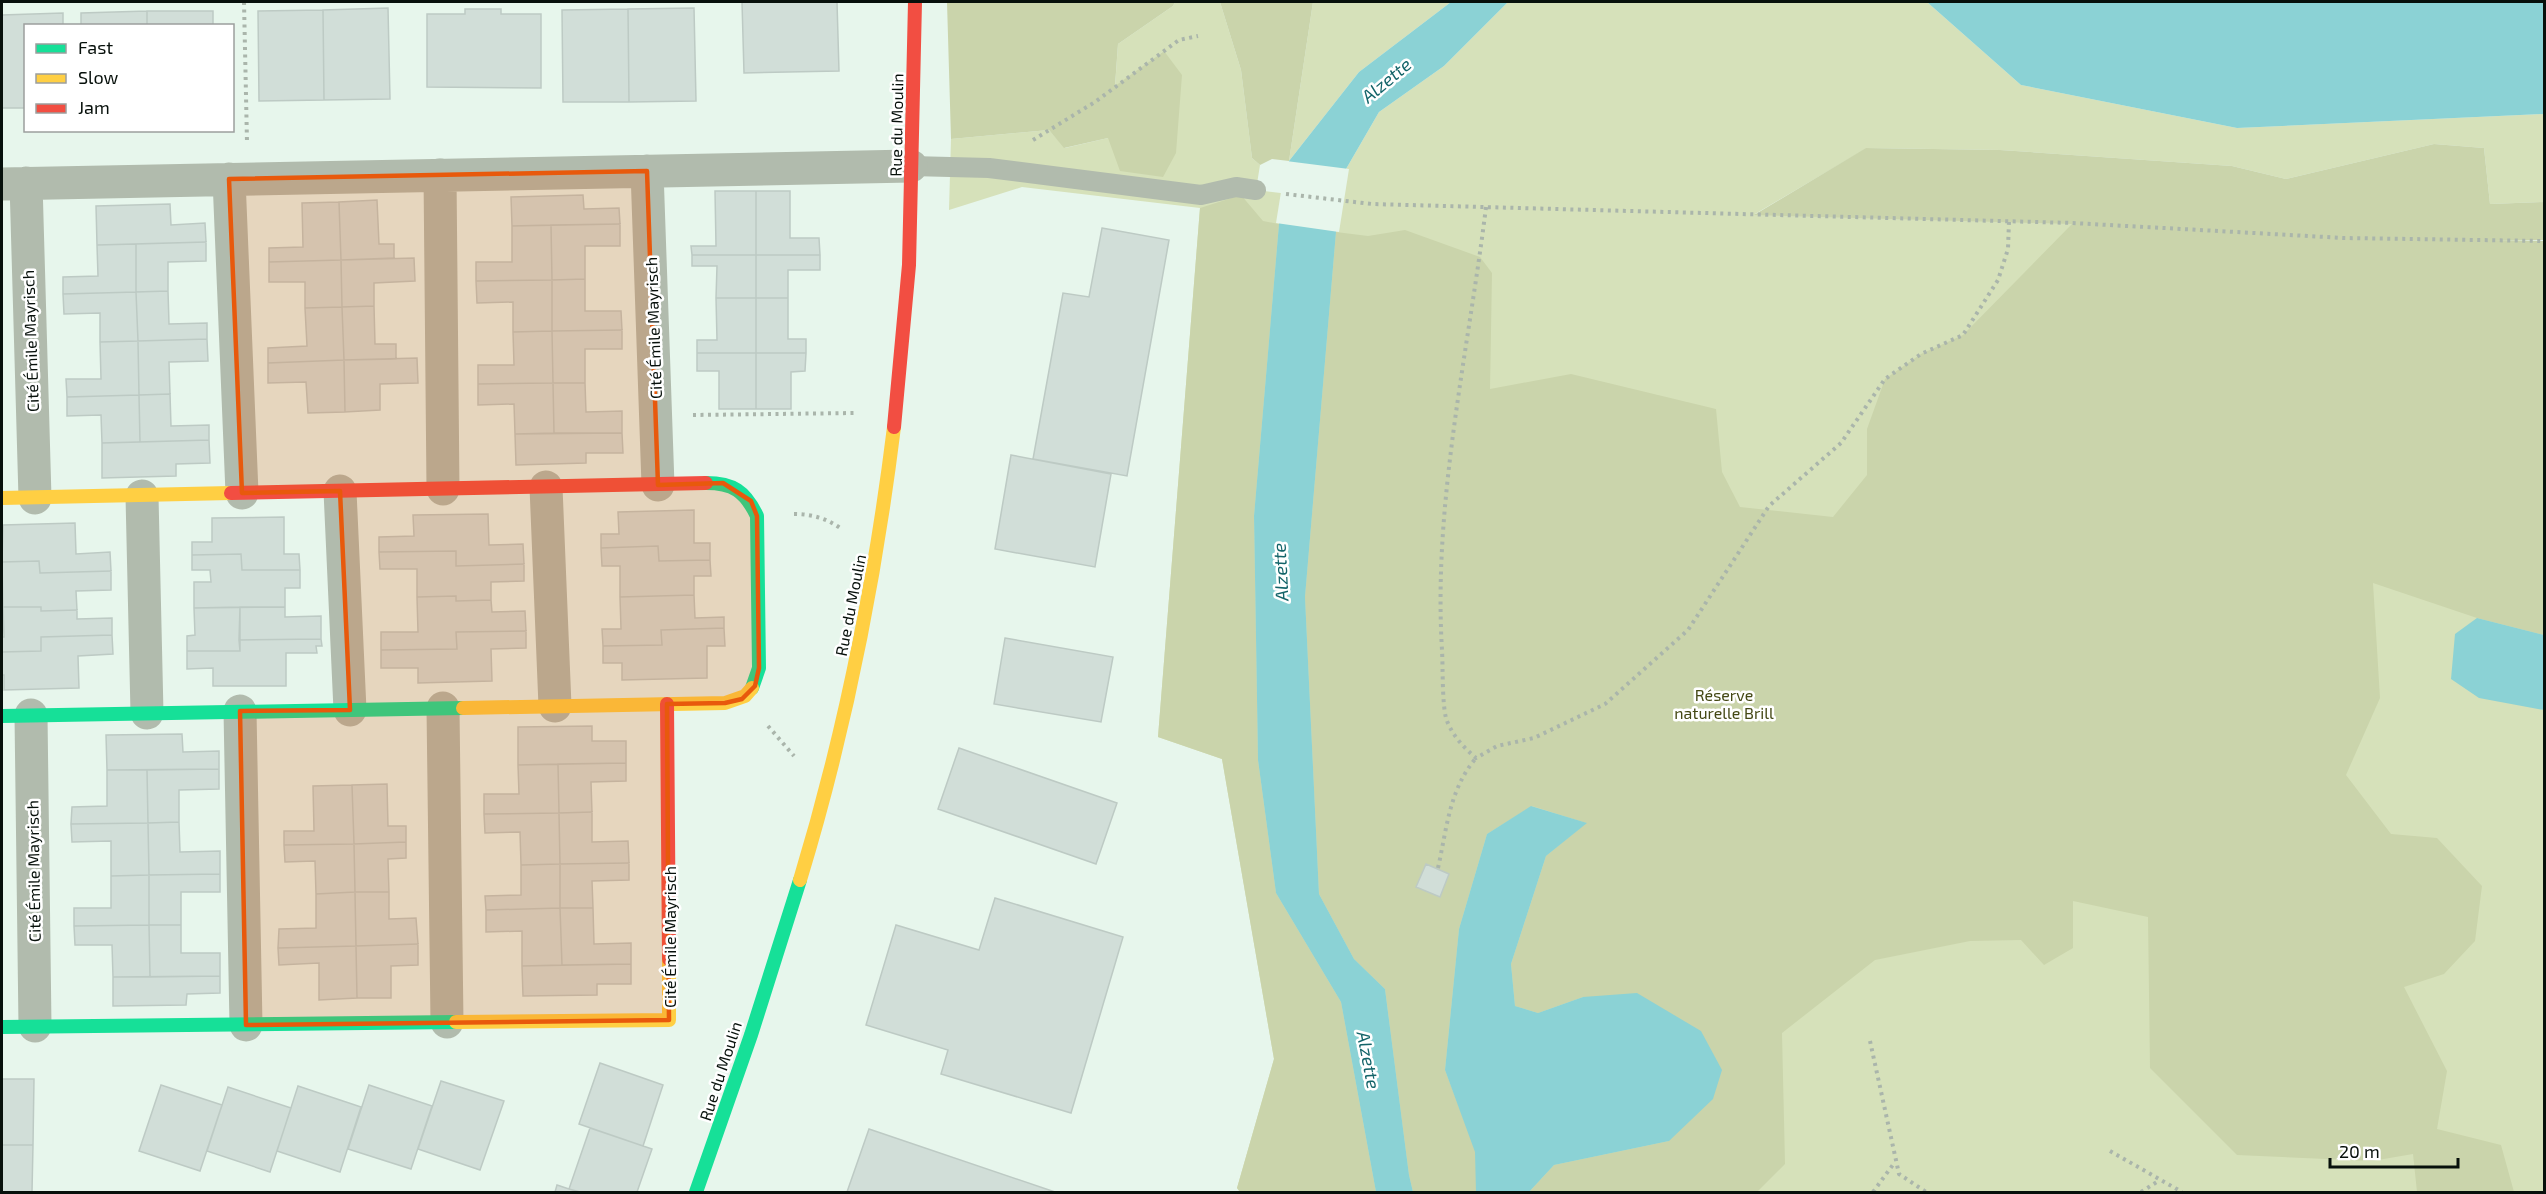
<svg xmlns="http://www.w3.org/2000/svg" width="2546" height="1194" font-family="'Exo 2',sans-serif">
<style>
.green{fill:#d6e1ba}
.forest{fill:#cad4ab}
.water{fill:#8bd2d5}
.pier{fill:#e7f6ec}
.building{fill:#d1ded8;stroke:#bdcac4;stroke-width:1.5}
.lines{fill:none;stroke-linecap:round;stroke-linejoin:round}
.path{stroke:#aab5ab;stroke-width:4;stroke-dasharray:3 4.5;stroke-linecap:butt}
.lane{stroke:#b1bbad;stroke-width:20}
.street{stroke:#b1bbad;stroke-width:33}
.fast{stroke:#16e098;stroke-width:14}
.slow{stroke:#ffcf43;stroke-width:14}
.jam{stroke:#f24e42;stroke-width:14}
.marked{fill:#e8590c;fill-opacity:0.2;stroke:#e8590c;stroke-width:4.5;stroke-linejoin:round}
.labels{text-anchor:middle;dominant-baseline:central;stroke-width:5;stroke-linejoin:round;paint-order:stroke}
.street-label{font-size:16px;fill:#07100b;stroke:#fff}
.park-label{font-size:16px;fill:#444814;stroke:#fff}
.water-label{font-size:18px;font-style:italic;fill:#136469;stroke:#fff}
</style>
<rect width="100%" height="100%" fill="#e7f6ec"/>
<path class="green" d="M 1175,2 L 1220,2 L 1241,70 L 1252,158 L 1260,165 L 1256,190 L 1340,200 L 1346,169 L 1379,112 L 1444,66 L 1508,2 L 1927,2 L 2021,85 L 2237,128 L 2544,114 L 2544,202 L 2490,204 L 2484,148 L 2434,144 L 2286,179 L 2232,166 L 2000,150 L 1867,148 L 1755,214 L 2073,223 L 2344,238 L 2544,241 L 2544,1192 L 1240,1192 L 1237,1188 L 1274,1059 L 1222,759 L 1158,737 L 1200,208 L 1022,187 L 949,210 L 951,139 L 1049,130 L 1065,148 L 1108,138 L 1164,51 L 1115,87 L 1118,44 L 1173,6 Z
M 1313,2 L 1451,2 L 1359,72 L 1289,161 Z"/>
<path class="forest" d="M 947,2 L 1175,2 L 1173,6 L 1118,44 L 1115,86 L 1164,51 L 1182,75 L 1176,153 L 1163,177 L 1120,171 L 1108,138 L 1064,148 L 1049,130 L 951,139 Z
M 1220,2 L 1313,2 L 1289,161 L 1272,159 L 1260,165 L 1252,158 L 1241,70 Z
M 2434,144 L 2484,148 L 2490,204 L 2544,202 L 2544,240 L 2492,240 L 2544,241 L 2544,635 L 2477,618 L 2373,583 L 2380,698 L 2346,775 L 2391,834 L 2437,838 L 2482,886 L 2475,941 L 2444,974 L 2404,987 L 2447,1071 L 2437,1129 L 2501,1145 L 2514,1192 L 2417,1192 L 2413,1154 L 2372,1161 L 2237,1155 L 2150,1068 L 2148,917 L 2073,901 L 2073,948 L 2044,965 L 2021,940 L 1970,941 L 1875,960 L 1782,1033 L 1785,1164 L 1757,1192 L 1529,1192 L 1554,1165 L 1669,1141 L 1583,997 L 1538,1013 L 1515,1006 L 1511,964 L 1546,856 L 1586,823 L 1532,806 L 1487,834 L 1459,929 L 1445,1070 L 1476,1152 L 1476,1192 L 1413,1192 L 1409,1175 L 1385,989 L 1354,959 L 1319,894 L 1305,597 L 1336,232 L 1368,236 L 1405,230 L 1480,257 L 1492,273 L 1490,389 L 1571,374 L 1716,409 L 1722,472 L 1740,507 L 1833,517 L 1867,475 L 1867,429 L 1885,379 L 1921,354 L 1963,335 L 2072,224 L 1754,215 L 1866,148 L 2000,150 L 2232,166 L 2286,179 Z
M 1241,195 L 1263,221 L 1279,224 L 1254,516 L 1258,760 L 1276,893 L 1341,1002 L 1376,1192 L 1240,1192 L 1237,1188 L 1274,1059 L 1222,759 L 1158,737 L 1200,208 Z"/>
<path class="water" d="M 1451,2 L 1508,2 L 1444,66 L 1379,112 L 1346,169 L 1336,232 L 1305,597 L 1319,894 L 1354,959 L 1385,989 L 1409,1175 L 1413,1192 L 1376,1192 L 1341,1002 L 1276,893 L 1258,760 L 1254,516 L 1279,224 L 1289,161 L 1359,72 Z
M 1927,2 L 2544,2 L 2544,114 L 2237,128 L 2021,85 Z
M 2477,618 L 2544,635 L 2544,710 L 2479,698 L 2451,679 L 2455,634 Z
M 1531,806 L 1587,823 L 1546,856 L 1511,964 L 1515,1006 L 1538,1013 L 1583,997 L 1637,993 L 1701,1031 L 1722,1070 L 1713,1099 L 1669,1141 L 1554,1165 L 1529,1192 L 1476,1192 L 1475,1152 L 1445,1070 L 1459,929 L 1487,834 Z"/>
<path class="pier" d="M 1286,161 L 1349,169 L 1339,232 L 1276,223 Z"/>
<path class="building" d="M 742,2 L 837,2 L 839,71 L 744,73 Z
M 388,8 L 390,99 L 324,100 L 323,10 Z
M 694,8 L 696,101 L 629,102 L 628,9 Z
M 465,9 L 501,9 L 501,14 L 541,14 L 541,88 L 427,87 L 427,14 L 465,14 Z
M 628,9 L 629,102 L 563,102 L 562,10 Z
M 323,10 L 324,100 L 259,101 L 258,11 Z
M 147,11 L 147,26 L 81,26 L 81,13 Z
M 147,11 L 213,11 L 213,26 L 147,26 Z
M 63,13 L 63,26 L 26,26 L 26,108 L 2,108 L 2,15 Z
M 715,191 L 756,191 L 756,255 L 692,255 L 691,246 L 716,246 Z
M 756,191 L 790,191 L 790,238 L 819,238 L 820,255 L 756,255 Z
M 583,195 L 584,209 L 619,208 L 620,224 L 512,226 L 511,197 Z
M 377,200 L 379,244 L 394,244 L 394,258 L 341,260 L 339,202 Z
M 339,202 L 341,260 L 269,262 L 269,248 L 303,247 L 302,203 Z
M 170,204 L 171,225 L 205,223 L 206,242 L 97,245 L 96,206 Z
M 620,224 L 620,246 L 585,246 L 585,279 L 552,280 L 551,225 Z
M 551,225 L 552,280 L 476,281 L 476,262 L 512,262 L 512,226 Z
M 1102,228 L 1169,240 L 1127,476 L 1033,459 L 1063,293 L 1089,297 Z
M 206,242 L 206,261 L 168,262 L 168,291 L 136,292 L 136,244 Z
M 136,244 L 136,292 L 63,294 L 63,277 L 98,276 L 97,245 Z
M 692,255 L 756,255 L 756,298 L 716,298 L 717,266 L 692,266 Z
M 756,255 L 820,255 L 820,270 L 788,270 L 788,298 L 756,298 Z
M 414,258 L 415,281 L 374,283 L 374,306 L 342,307 L 341,260 Z
M 341,260 L 342,307 L 305,308 L 305,282 L 269,282 L 269,262 Z
M 585,279 L 585,311 L 621,311 L 622,330 L 552,331 L 552,280 Z
M 552,280 L 552,331 L 513,332 L 513,302 L 477,303 L 476,281 Z
M 168,291 L 169,324 L 207,323 L 207,339 L 138,341 L 136,292 Z
M 136,292 L 138,341 L 100,342 L 100,313 L 64,314 L 63,294 Z
M 716,298 L 756,298 L 756,353 L 697,353 L 697,340 L 717,340 Z
M 756,298 L 788,298 L 788,339 L 806,339 L 806,353 L 756,353 Z
M 374,306 L 375,344 L 396,344 L 396,359 L 344,360 L 342,307 Z
M 342,307 L 344,360 L 268,363 L 268,348 L 307,346 L 305,308 Z
M 622,330 L 622,349 L 585,349 L 585,383 L 553,383 L 552,331 Z
M 552,331 L 553,383 L 478,384 L 478,365 L 514,365 L 513,332 Z
M 207,339 L 208,361 L 169,362 L 170,394 L 139,395 L 138,341 Z
M 138,341 L 139,395 L 67,397 L 66,379 L 101,379 L 100,342 Z
M 697,353 L 756,353 L 756,409 L 719,409 L 719,371 L 697,371 Z
M 756,353 L 806,353 L 805,371 L 791,372 L 791,409 L 756,409 Z
M 417,358 L 418,383 L 380,384 L 380,410 L 345,412 L 344,360 Z
M 344,360 L 345,412 L 308,413 L 306,382 L 268,383 L 268,363 Z
M 553,383 L 585,383 L 586,412 L 622,411 L 622,433 L 554,433 Z
M 553,383 L 554,433 L 515,434 L 514,404 L 478,405 L 478,384 Z
M 170,394 L 171,426 L 209,425 L 209,440 L 140,442 L 139,395 Z
M 139,395 L 140,442 L 102,443 L 101,415 L 67,416 L 67,397 Z
M 622,433 L 623,453 L 586,453 L 586,463 L 516,465 L 515,434 Z
M 209,440 L 210,463 L 176,464 L 176,476 L 102,478 L 102,443 Z
M 1011,455 L 1111,474 L 1095,567 L 995,549 Z
M 694,510 L 694,543 L 710,543 L 710,560 L 659,561 L 658,546 L 601,548 L 601,534 L 619,534 L 618,512 Z
M 488,514 L 489,545 L 523,544 L 524,564 L 456,566 L 456,551 L 379,552 L 379,537 L 414,536 L 413,515 Z
M 284,517 L 284,554 L 299,554 L 300,570 L 242,570 L 241,554 L 192,555 L 192,542 L 212,542 L 212,518 Z
M 75,523 L 76,554 L 110,552 L 111,571 L 40,573 L 39,561 L 2,562 L 3,525 Z
M 658,546 L 659,561 L 710,560 L 711,576 L 694,576 L 694,595 L 620,597 L 620,566 L 602,566 L 601,548 Z
M 456,551 L 456,566 L 524,564 L 524,581 L 491,582 L 491,600 L 456,601 L 456,596 L 417,597 L 417,569 L 380,569 L 379,552 Z
M 241,554 L 242,570 L 300,570 L 300,588 L 285,588 L 285,607 L 194,608 L 194,582 L 211,582 L 210,570 L 192,570 L 192,555 Z
M 39,561 L 40,573 L 111,571 L 111,590 L 76,591 L 77,610 L 41,611 L 41,607 L 3,607 L 2,562 Z
M 694,595 L 695,618 L 724,617 L 724,628 L 661,630 L 662,645 L 603,646 L 602,629 L 621,629 L 620,597 Z
M 456,596 L 456,601 L 491,600 L 492,612 L 525,611 L 526,631 L 456,632 L 457,649 L 381,650 L 381,632 L 418,632 L 417,597 Z
M 3,607 L 41,607 L 41,611 L 77,610 L 77,619 L 112,618 L 112,635 L 41,637 L 41,651 L 2,652 L 2,637 L 4,637 Z
M 240,607 L 285,607 L 285,617 L 321,616 L 321,639 L 239,640 Z
M 240,607 L 240,651 L 187,651 L 187,636 L 195,635 L 194,608 Z
M 724,628 L 725,646 L 707,646 L 707,678 L 622,680 L 622,663 L 603,663 L 603,646 L 662,645 L 661,630 Z
M 526,631 L 526,648 L 491,649 L 492,681 L 418,683 L 418,668 L 381,668 L 381,650 L 457,649 L 456,632 Z
M 112,635 L 113,654 L 78,656 L 79,688 L 4,690 L 4,675 L 2,675 L 2,652 L 41,651 L 41,637 Z
M 1005,638 L 1113,657 L 1101,722 L 994,704 Z
M 321,639 L 322,646 L 316,646 L 317,653 L 286,653 L 286,686 L 213,686 L 213,668 L 187,669 L 187,651 L 240,651 L 239,640 Z
M 592,726 L 592,741 L 626,741 L 626,763 L 518,765 L 518,727 Z
M 182,734 L 183,752 L 219,751 L 219,769 L 107,770 L 106,735 Z
M 959,748 L 1117,803 L 1096,864 L 938,809 Z
M 626,763 L 626,781 L 591,782 L 592,812 L 559,813 L 558,764 Z
M 558,764 L 559,813 L 484,814 L 484,794 L 519,794 L 518,765 Z
M 219,769 L 219,789 L 179,790 L 179,822 L 148,823 L 147,770 Z
M 107,770 L 147,770 L 148,823 L 71,824 L 72,807 L 107,806 Z
M 387,784 L 388,826 L 406,826 L 406,842 L 354,844 L 352,785 Z
M 352,785 L 354,844 L 284,845 L 284,831 L 314,831 L 313,786 Z
M 592,812 L 592,842 L 628,841 L 629,863 L 560,864 L 559,813 Z
M 559,813 L 560,864 L 521,865 L 520,832 L 485,833 L 484,814 Z
M 179,822 L 180,852 L 220,851 L 220,874 L 149,875 L 148,823 Z
M 148,823 L 149,875 L 111,876 L 111,841 L 72,842 L 71,824 Z
M 406,842 L 406,858 L 388,859 L 389,892 L 355,892 L 354,844 Z
M 354,844 L 355,892 L 316,894 L 315,861 L 285,862 L 284,845 Z
M 629,863 L 629,880 L 592,881 L 593,908 L 560,908 L 560,864 Z
M 560,864 L 560,908 L 486,910 L 485,896 L 521,895 L 521,865 Z
M 1426,864 L 1449,874 L 1440,897 L 1416,887 Z
M 220,874 L 220,892 L 181,892 L 181,925 L 149,925 L 149,875 Z
M 149,875 L 149,925 L 74,926 L 74,908 L 111,908 L 111,876 Z
M 355,892 L 389,892 L 389,919 L 416,918 L 418,944 L 356,946 Z
M 355,892 L 356,946 L 278,948 L 279,929 L 316,928 L 316,894 Z
M 995,898 L 1123,937 L 1071,1113 L 941,1074 L 948,1050 L 866,1025 L 896,925 L 979,950 Z
M 560,908 L 593,908 L 594,944 L 631,943 L 631,964 L 562,965 Z
M 560,908 L 562,965 L 522,966 L 522,931 L 486,932 L 486,910 Z
M 149,925 L 181,925 L 181,953 L 220,953 L 220,976 L 150,977 Z
M 149,925 L 150,977 L 113,977 L 112,945 L 75,945 L 74,926 Z
M 418,944 L 418,965 L 391,966 L 391,998 L 357,998 L 356,946 Z
M 356,946 L 357,998 L 319,1000 L 319,963 L 279,965 L 278,948 Z
M 631,964 L 631,984 L 597,984 L 597,995 L 523,996 L 522,966 Z
M 220,976 L 220,993 L 187,994 L 186,1005 L 113,1006 L 113,977 Z
M 600,1063 L 663,1085 L 643,1146 L 579,1124 Z
M 2,1079 L 34,1079 L 33,1145 L 2,1145 Z
M 441,1081 L 504,1101 L 480,1170 L 418,1149 Z
M 161,1085 L 222,1105 L 200,1171 L 139,1151 Z
M 369,1085 L 432,1106 L 411,1169 L 348,1149 Z
M 298,1086 L 361,1107 L 340,1172 L 277,1151 Z
M 228,1087 L 291,1108 L 270,1172 L 207,1151 Z
M 590,1128 L 652,1149 L 637,1192 L 580,1192 L 569,1189 Z
M 869,1129 L 1055,1192 L 847,1192 Z
M 2,1145 L 33,1145 L 32,1192 L 2,1192 Z
M 557,1185 L 569,1189 L 580,1192 L 555,1192 Z"/>
<g class="lines">
<path class="path" d="M 244,2 L 247,142
M 1033,140 L 1095,102 L 1179,40 L 1198,36
M 1286,194 L 1372,204 L 2073,223 L 2344,238 L 2544,241
M 1486,207 C 1468,354 1433,502 1442,650 C 1443,669 1442,702 1446,718 C 1451,734 1464,748 1476,758 L 1497,746 L 1534,738 L 1605,704 L 1688,630 L 1769,506 L 1841,443 L 1885,379 L 1921,354 L 1963,335 L 1998,280 L 2008,249 L 2009,221
M 693,415 L 856,413
M 794,514 C 811,514 826,518 840,528
M 768,726 L 794,756
M 1438,868 C 1447,828 1449,790 1476,758
M 1870,1041 L 1899,1174 L 1926,1192
M 2110,1151 L 2182,1192
M 1873,1192 L 1895,1162
M 2141,1192 L 2160,1180"/>
<path class="lane" d="M 911,166 L 989,168 L 1201,195 L 1236,187 L 1256,190"/>
<path class="street" d="M 647,171 L 658,485
M 440,175 L 443,489
M 229,179 L 242,493
M 26,183 L 35,498
M 2,184 L 911,166
M 546,487 L 555,706
M 340,491 L 350,710
M 142,496 L 147,713
M 443,708 L 447,1022
M 240,711 L 246,1025
M 31,715 L 35,1026"/>
<path class="fast" d="M 706,483 C 733,483 745,491 757,516 L 759,668 L 752,688
M 2,716 L 463,708
M 2,1027 L 456,1022
M 696,1192 L 751,1035 L 800,880"/>
<path class="slow" d="M 2,498 L 231,493
M 463,708 L 725,703 L 745,696 L 752,688
M 800,880 C 845,732 875,581 894,427
M 456,1022 L 669,1020 L 669,959"/>
<path class="jam" d="M 894,427 L 909,265 L 915,2
M 231,493 L 706,483
M 667,704 L 669,959"/>
</g>
<path class="marked" d="M 647,171 L 658,485 L 723,483 L 751,501 L 757,516 L 759,668 L 755,686 L 742,699 L 725,703 L 667,704 L 669,1020 L 246,1025 L 240,711 L 350,710 L 340,491 L 242,493 L 229,179 Z"/>
<g class="labels">
<g class="street-label">
<text transform="translate(896 125) rotate(-89)">Rue du Moulin</text>
<text transform="translate(653 328) rotate(-92)">Cité Émile Mayrisch</text>
<text transform="translate(30 341) rotate(-92)">Cité Émile Mayrisch</text>
<text transform="translate(850 605) rotate(-79)">Rue du Moulin</text>
<text transform="translate(33 871) rotate(-91)">Cité Émile Mayrisch</text>
<text transform="translate(669 937) rotate(-90)">Cité Émile Mayrisch</text>
<text transform="translate(720 1071) rotate(-72)">Rue du Moulin</text>
</g>
<g class="park-label">
<text x="1724" y="694">Réserve<tspan x="1724" dy="18">naturelle Brill</tspan></text>
</g>
<g class="water-label">
<text transform="translate(1386 80) rotate(-40)">Alzette</text>
<text transform="translate(1280 572) rotate(-93)">Alzette</text>
<text transform="translate(1369 1060) rotate(79)">Alzette</text>
</g>
</g>
<rect width="2546" height="1194" fill="none" stroke="#07100b" stroke-width="6"/>
<rect x="24" y="24" width="210" height="108" fill="#ffffff" stroke="#9c9f9d" stroke-width="1.5"/>
<rect x="36" y="44" width="30" height="9" fill="#16e098" stroke="#9c9f9d" stroke-width="1.5"/>
<text x="78" y="54" font-size="18" fill="#07100b">Fast</text>
<rect x="36" y="74" width="30" height="9" fill="#ffcf43" stroke="#9c9f9d" stroke-width="1.5"/>
<text x="78" y="84" font-size="18" fill="#07100b">Slow</text>
<rect x="36" y="104" width="30" height="9" fill="#f24e42" stroke="#9c9f9d" stroke-width="1.5"/>
<text x="78" y="114" font-size="18" fill="#07100b">Jam</text>
<path d="M2330 1158v9h128v-9" fill="none" stroke="#07100b" stroke-width="3"/>
<text x="2339" y="1158" font-size="18" fill="#07100b" stroke="#ffffff" stroke-width="4.5" paint-order="stroke">20 m</text>
</svg>
